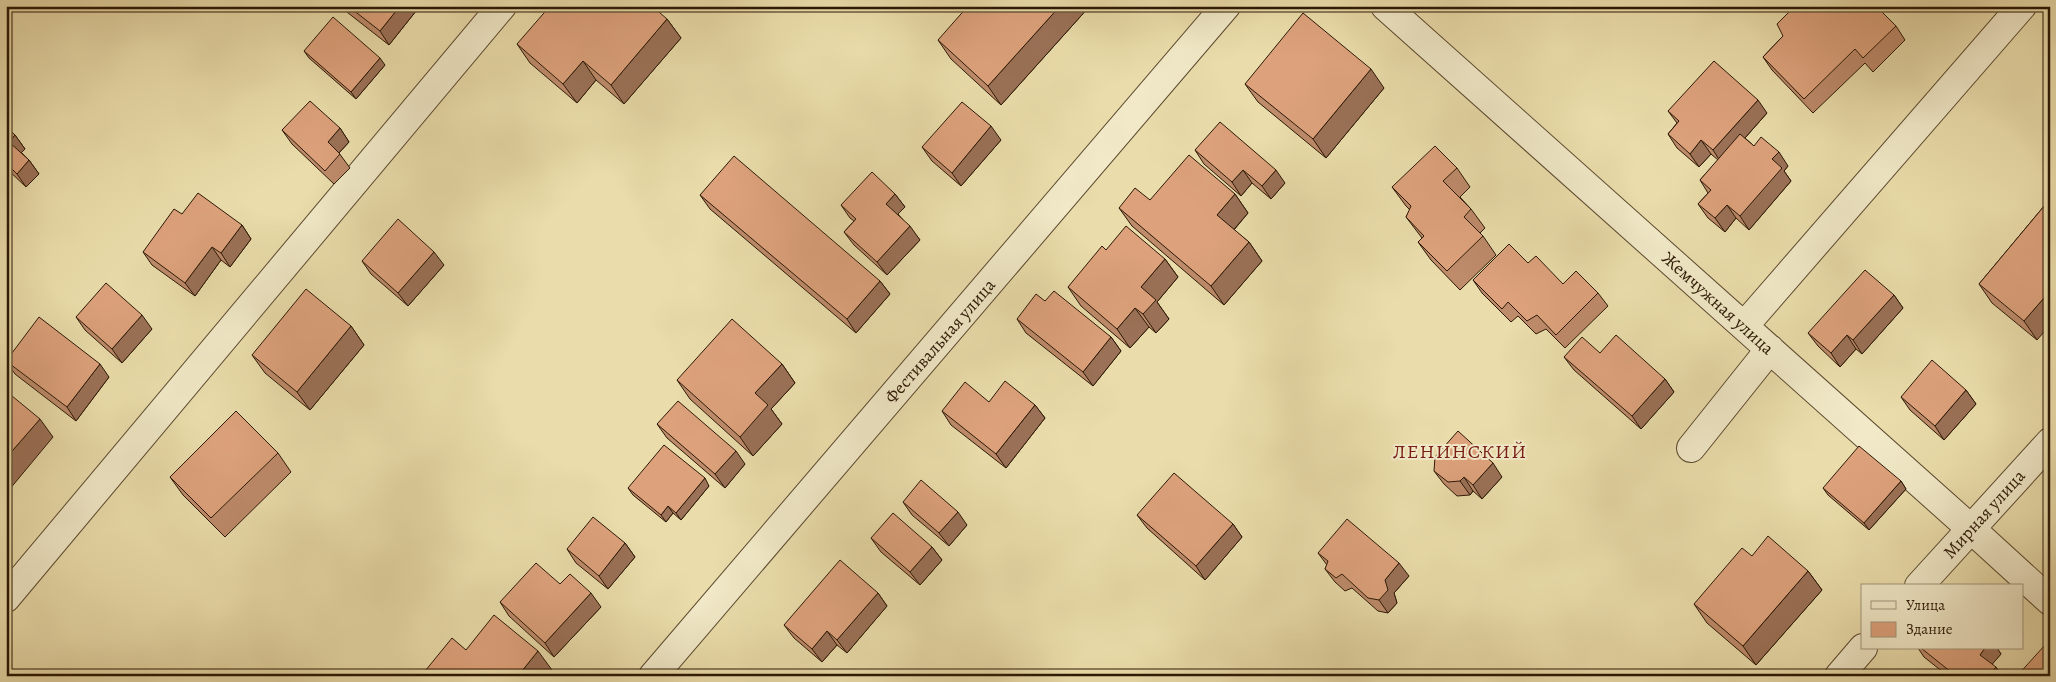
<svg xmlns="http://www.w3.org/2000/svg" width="2056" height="682" font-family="Alegreya,serif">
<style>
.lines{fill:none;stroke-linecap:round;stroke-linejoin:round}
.minor-casing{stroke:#5b492e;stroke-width:30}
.minor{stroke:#f1e9c8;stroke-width:28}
.wall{fill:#be8b6b;stroke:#2b1805}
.shaded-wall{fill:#9b7157;stroke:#2b1805}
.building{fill:#dda27c;stroke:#2b1805}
.labels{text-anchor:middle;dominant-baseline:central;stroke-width:4;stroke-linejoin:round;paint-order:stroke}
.street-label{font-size:18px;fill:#2b1805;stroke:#f1e9c8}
.quarter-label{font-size:20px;letter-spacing:1px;fill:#7a1f14;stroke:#f1e9c8}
</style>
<rect width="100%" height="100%" fill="#eaddab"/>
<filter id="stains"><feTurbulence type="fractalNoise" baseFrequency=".004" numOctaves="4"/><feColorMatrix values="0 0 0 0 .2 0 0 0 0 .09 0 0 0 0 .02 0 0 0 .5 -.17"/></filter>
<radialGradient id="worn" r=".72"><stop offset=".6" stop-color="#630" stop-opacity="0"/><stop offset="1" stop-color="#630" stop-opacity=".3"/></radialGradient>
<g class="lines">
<defs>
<path id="minor" d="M 1385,6 L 1970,528 L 2050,601
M 1744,326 L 2022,6
M 1691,448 L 1770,349
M 1919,586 L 2050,442
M 6,598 L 502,6
M 653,676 L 1226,6
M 1839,676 L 1863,648"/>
</defs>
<use href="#minor" class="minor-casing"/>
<use href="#minor" class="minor"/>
</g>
<path class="wall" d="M 341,6 L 420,6 L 389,45 L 343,9 Z
M 1089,7 L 1001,105 L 951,59 L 938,40 Z
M 667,19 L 681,38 L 624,104 L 596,80 L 577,103 L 530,63 L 517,44 Z
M 1896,26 L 1905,40 L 1873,72 L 1865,63 L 1813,113 L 1772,70 L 1763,57 L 1783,36 Z
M 304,51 L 385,65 L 356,99 L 309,58 Z
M 1245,84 L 1384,88 L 1326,158 L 1258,102 Z
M 1668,111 L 1767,113 L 1745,138 L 1754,146 L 1788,166 L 1784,171 L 1791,181 L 1749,230 L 1736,218 L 1725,232 L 1708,218 L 1698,204 L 1708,193 L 1700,180 L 1718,160 L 1711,154 L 1699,167 L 1677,148 L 1668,134 L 1677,123 Z
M 6,127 L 15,135 L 25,149 L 21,152 L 29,160 L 39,174 L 26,187 L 6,168 Z
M 340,128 L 349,142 L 339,153 L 350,168 L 334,184 L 292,144 L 282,130 Z
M 1001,140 L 961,186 L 932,161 L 922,147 Z
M 1195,150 L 1285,183 L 1271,199 L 1252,183 L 1241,196 L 1204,164 Z
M 1457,168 L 1470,187 L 1460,197 L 1471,209 L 1485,228 L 1480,233 L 1483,236 L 1496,255 L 1460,290 L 1431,260 L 1418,242 L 1422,238 L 1406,217 L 1410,210 L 1406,206 L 1392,187 Z
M 895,194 L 905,207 L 898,214 L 920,240 L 887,275 L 854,245 L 844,232 L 854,221 L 850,218 L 841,205 Z
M 1235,194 L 1248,213 L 1234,230 L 1249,242 L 1262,261 L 1224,305 L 1132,226 L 1119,208 L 1150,200 Z
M 700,195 L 880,281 L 890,294 L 856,333 L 710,209 Z
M 2050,199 L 2037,340 L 1992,303 L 1979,284 Z
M 182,214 L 242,225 L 251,239 L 230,267 L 221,260 L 195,296 L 152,265 L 143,252 Z
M 1106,250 L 1165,259 L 1178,277 L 1157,302 L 1169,319 L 1156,333 L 1149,327 L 1130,348 L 1081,306 L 1068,287 Z
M 362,261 L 444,265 L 408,306 L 371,274 Z
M 1528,263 L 1563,284 L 1598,293 L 1608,306 L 1565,348 L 1546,329 L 1536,334 L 1518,316 L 1511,322 L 1482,293 L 1473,280 Z
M 1894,295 L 1903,308 L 1862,354 L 1856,349 L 1840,367 L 1818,346 L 1808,333 Z
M 1045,301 L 1111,337 L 1121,351 L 1093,386 L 1026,333 L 1017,319 Z
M 76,317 L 152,329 L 122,363 L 85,330 Z
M 351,326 L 364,345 L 310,410 L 265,373 L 252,355 Z
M 1600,353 L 1665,379 L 1674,392 L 1641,429 L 1574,370 L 1564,357 Z
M 6,361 L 109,377 L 76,421 L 15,374 Z
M 782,364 L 795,383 L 771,409 L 782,424 L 753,456 L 690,399 L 677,380 Z
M 1966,390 L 1976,404 L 1944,440 L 1910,410 L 1901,397 Z
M 989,402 L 1035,405 L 1045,418 L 1006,468 L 951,425 L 942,411 Z
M 657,424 L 745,464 L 725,488 L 667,438 Z
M 278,453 L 291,472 L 225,537 L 183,495 L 170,477 Z
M 1434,471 L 1502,477 L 1482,499 L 1473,491 L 1470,495 L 1457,496 L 1444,484 Z
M 1901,481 L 1906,489 L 1869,530 L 1828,495 L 1823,488 Z
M 709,486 L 681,520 L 673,513 L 666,522 L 633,495 L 628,488 Z
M 903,502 L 967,525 L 949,546 L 912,515 Z
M 1137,515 L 1233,524 L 1242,537 L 1205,580 L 1147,528 Z
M 871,538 L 932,547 L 942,560 L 920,585 L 881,552 Z
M 625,543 L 635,557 L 608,589 L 576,563 L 567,549 Z
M 1318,553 L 1409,576 L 1394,593 L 1397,603 L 1388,613 L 1378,611 L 1352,588 L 1345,591 L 1335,582 L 1325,569 L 1327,565 Z
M 1752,556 L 1808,571 L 1822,590 L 1756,665 L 1707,623 L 1694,604 Z
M 560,584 L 601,607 L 554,657 L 509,616 L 500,602 Z
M 878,593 L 887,606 L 847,653 L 837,645 L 822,662 L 794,638 L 784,625 Z
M 1918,648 L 1997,648 L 2001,654 L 1992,664 L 2002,676 L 1948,676 L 1924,657 Z"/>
<path class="shaded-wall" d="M 400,6 L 420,6 L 389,45 L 380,31 Z
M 1060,6 L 1089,7 L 1001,105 L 988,86 Z
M 667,19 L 681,38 L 624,104 L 611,85 Z
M 380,58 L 385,65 L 356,99 L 351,92 Z
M 583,61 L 596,80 L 577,103 L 563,84 Z
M 1371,69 L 1384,88 L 1326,158 L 1313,139 Z
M 1758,100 L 1767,113 L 1722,164 L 1713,150 Z
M 991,126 L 1001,140 L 961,186 L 952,173 Z
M 340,128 L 349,142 L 337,155 L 328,142 Z
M 15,135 L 25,149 L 19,155 L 9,142 Z
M 1701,140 L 1711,154 L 1699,167 L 1690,154 Z
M 1779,152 L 1788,166 L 1784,171 L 1791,181 L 1749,230 L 1740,216 L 1772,159 Z
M 29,160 L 39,174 L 26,187 L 17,174 Z
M 1243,170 L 1252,183 L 1241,196 L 1232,182 Z
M 1276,170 L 1285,183 L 1271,199 L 1262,186 Z
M 895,194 L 905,207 L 895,217 L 886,204 Z
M 1235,194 L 1248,213 L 1230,234 L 1217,215 Z
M 1727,205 L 1736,218 L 1725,232 L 1715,218 Z
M 242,225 L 251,239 L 230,267 L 221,253 Z
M 910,226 L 920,240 L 887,275 L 877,262 Z
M 1249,242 L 1262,261 L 1224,305 L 1211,286 Z
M 212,247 L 221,260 L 195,296 L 185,283 Z
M 434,252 L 444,265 L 408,306 L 398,293 Z
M 1165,259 L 1178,277 L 1157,302 L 1169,319 L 1156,333 L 1143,314 L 1141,287 Z
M 880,281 L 890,294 L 856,333 L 847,319 Z
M 2050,291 L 2050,325 L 2037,340 L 2024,321 Z
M 1894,295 L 1903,308 L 1862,354 L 1853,340 Z
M 1135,308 L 1149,327 L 1130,348 L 1117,329 Z
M 142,315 L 152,329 L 122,363 L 112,349 Z
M 351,326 L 364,345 L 310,410 L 297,392 Z
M 1847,335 L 1856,349 L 1840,367 L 1831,353 Z
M 1111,337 L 1121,351 L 1093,386 L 1083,372 Z
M 100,364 L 109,377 L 76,421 L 67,407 Z
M 782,364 L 795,383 L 771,409 L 782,424 L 753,456 L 740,437 L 755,393 Z
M 1665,379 L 1674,392 L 1641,429 L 1632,416 Z
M 1966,390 L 1976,404 L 1944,440 L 1935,426 Z
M 1035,405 L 1045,418 L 1006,468 L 996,454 Z
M 40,419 L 53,437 L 9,490 L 6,487 L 6,458 Z
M 736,451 L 745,464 L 725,488 L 715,474 Z
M 1493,463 L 1502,477 L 1482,499 L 1473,485 Z
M 1464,477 L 1473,491 L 1470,495 L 1460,481 Z
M 705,478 L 709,486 L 681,520 L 676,513 Z
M 1901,481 L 1906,489 L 1869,530 L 1864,523 Z
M 668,506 L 673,513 L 666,522 L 661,515 Z
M 958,512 L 967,525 L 949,546 L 939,533 Z
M 1233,524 L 1242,537 L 1205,580 L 1196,566 Z
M 625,543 L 635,557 L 608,589 L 599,576 Z
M 932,547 L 942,560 L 920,585 L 910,572 Z
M 1399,563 L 1409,576 L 1394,593 L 1397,603 L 1388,613 L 1379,600 L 1385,580 Z
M 1808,571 L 1822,590 L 1756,665 L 1743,646 Z
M 591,593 L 601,607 L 554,657 L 545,643 Z
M 878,593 L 887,606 L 847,653 L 837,640 Z
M 827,631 L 837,645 L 822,662 L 812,649 Z
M 1985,648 L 1997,648 L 2001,654 L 1989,668 L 1980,655 Z
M 538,651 L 552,670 L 547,676 L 518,676 Z
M 1996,667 L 2002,676 L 1989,676 Z"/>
<path class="building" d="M 348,6 L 400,6 L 380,31 Z
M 550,6 L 652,6 L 667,19 L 611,85 L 583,61 L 563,84 L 517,44 Z
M 968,6 L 1060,6 L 988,86 L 938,40 Z
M 1795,6 L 1876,6 L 1896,26 L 1863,58 L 1855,49 L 1804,99 L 1763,57 L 1783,36 L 1777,24 Z
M 1303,13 L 1371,69 L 1313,139 L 1245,84 Z
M 333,17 L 380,58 L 351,92 L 304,51 Z
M 1714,61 L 1758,100 L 1713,150 L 1701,140 L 1690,154 L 1668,134 L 1679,121 L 1668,111 Z
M 310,101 L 340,128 L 328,142 L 340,154 L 325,171 L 282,130 Z
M 962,102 L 991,126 L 952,173 L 922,147 Z
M 1220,122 L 1276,170 L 1262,186 L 1243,170 L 1232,182 L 1195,150 Z
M 6,127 L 15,135 L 9,142 L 29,160 L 17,174 L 6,163 Z
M 1740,134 L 1754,146 L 1761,137 L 1779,152 L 1772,159 L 1782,168 L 1740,216 L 1727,205 L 1715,218 L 1698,204 L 1711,190 L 1700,180 Z
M 1435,146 L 1457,168 L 1443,181 L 1471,209 L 1464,217 L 1483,236 L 1447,271 L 1418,242 L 1424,236 L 1406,217 L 1411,206 L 1392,187 Z
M 1189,155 L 1235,194 L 1217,215 L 1249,242 L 1211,286 L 1119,208 L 1135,188 L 1150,200 Z
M 734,156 L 880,281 L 847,319 L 700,195 Z
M 872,172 L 895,194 L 886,204 L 910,226 L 877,262 L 844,232 L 856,219 L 841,205 Z
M 198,193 L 242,225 L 221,253 L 212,247 L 185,283 L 143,252 L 174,209 L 182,214 Z
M 2050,199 L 2050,291 L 2024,321 L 1979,284 Z
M 398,219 L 434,252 L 398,293 L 362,261 Z
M 1126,226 L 1165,259 L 1141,287 L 1156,300 L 1143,314 L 1135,308 L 1117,329 L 1068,287 L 1102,246 L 1106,250 Z
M 1509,244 L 1528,263 L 1536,256 L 1563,284 L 1576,271 L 1598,293 L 1556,335 L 1537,315 L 1527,321 L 1508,302 L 1502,309 L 1473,280 Z
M 1865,270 L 1894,295 L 1853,340 L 1847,335 L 1831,353 L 1808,333 Z
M 106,283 L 142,315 L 112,349 L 76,317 Z
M 306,289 L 351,326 L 297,392 L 252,355 Z
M 1054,291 L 1111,337 L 1083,372 L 1017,319 L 1036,294 L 1045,301 Z
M 39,317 L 100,364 L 67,407 L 6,361 Z
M 732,319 L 782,364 L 755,393 L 768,405 L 740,437 L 677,380 Z
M 1616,335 L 1665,379 L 1632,416 L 1564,357 L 1582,337 L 1600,353 Z
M 1932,360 L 1966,390 L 1935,426 L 1901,397 Z
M 1005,381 L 1035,405 L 996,454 L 942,411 L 965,382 L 989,402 Z
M 6,391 L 40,419 L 6,458 Z
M 678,401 L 736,451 L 715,474 L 657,424 Z
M 236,411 L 278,453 L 211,518 L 170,477 Z
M 1458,431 L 1493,463 L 1473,485 L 1464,477 L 1460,481 L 1448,482 L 1434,471 L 1435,457 Z
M 664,445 L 705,478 L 676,513 L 668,506 L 661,515 L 628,488 Z
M 1859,446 L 1901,481 L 1864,523 L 1823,488 Z
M 1174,473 L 1233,524 L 1196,566 L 1137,515 Z
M 921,480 L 958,512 L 939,533 L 903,502 Z
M 893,513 L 932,547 L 910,572 L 871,538 Z
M 593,517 L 625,543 L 599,576 L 567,549 Z
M 1347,519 L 1399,563 L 1385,580 L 1388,590 L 1379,600 L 1368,598 L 1342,574 L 1336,578 L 1325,569 L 1328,561 L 1318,553 Z
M 1768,536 L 1808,571 L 1743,646 L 1694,604 L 1742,548 L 1752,556 Z
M 840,560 L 878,593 L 837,640 L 827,631 L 812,649 L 784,625 Z
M 536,563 L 560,584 L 570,574 L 591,593 L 545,643 L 500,602 Z
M 494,615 L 538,651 L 518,676 L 421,676 L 452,638 L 466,650 Z
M 2045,645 L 2050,649 L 2050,675 L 2049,676 L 2017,676 Z
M 1921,648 L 1985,648 L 1980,655 L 1996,667 L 1989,676 L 1956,676 Z
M 80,672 L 84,676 L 77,676 Z"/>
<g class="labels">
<g class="street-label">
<text transform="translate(1718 303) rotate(42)">Жемчужная улица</text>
<text transform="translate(940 341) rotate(-49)">Фестивальная улица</text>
<text transform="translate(1984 514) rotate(-48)">Мирная улица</text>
</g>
<g class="quarter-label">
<text x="1460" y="451">ЛЕНИНСКИЙ</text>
</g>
</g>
<rect width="2056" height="682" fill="none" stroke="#eaddab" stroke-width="25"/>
<rect x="8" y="8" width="2041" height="667" fill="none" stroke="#2b1805" stroke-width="2.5"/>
<rect x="12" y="12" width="2031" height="657" fill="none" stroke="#2b1805"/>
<rect x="1861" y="584" width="162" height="65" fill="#f1e9c8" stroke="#a2957a"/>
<rect x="1871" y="601" width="25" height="8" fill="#f1e9c8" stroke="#a2957a"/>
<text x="1906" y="610" font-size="15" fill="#2b1805">Улица</text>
<rect x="1871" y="622" width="25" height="15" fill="#dda27c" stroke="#a2957a"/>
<text x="1906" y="634" font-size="15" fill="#2b1805">Здание</text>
<rect width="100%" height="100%" filter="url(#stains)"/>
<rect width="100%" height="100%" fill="url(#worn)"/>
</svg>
